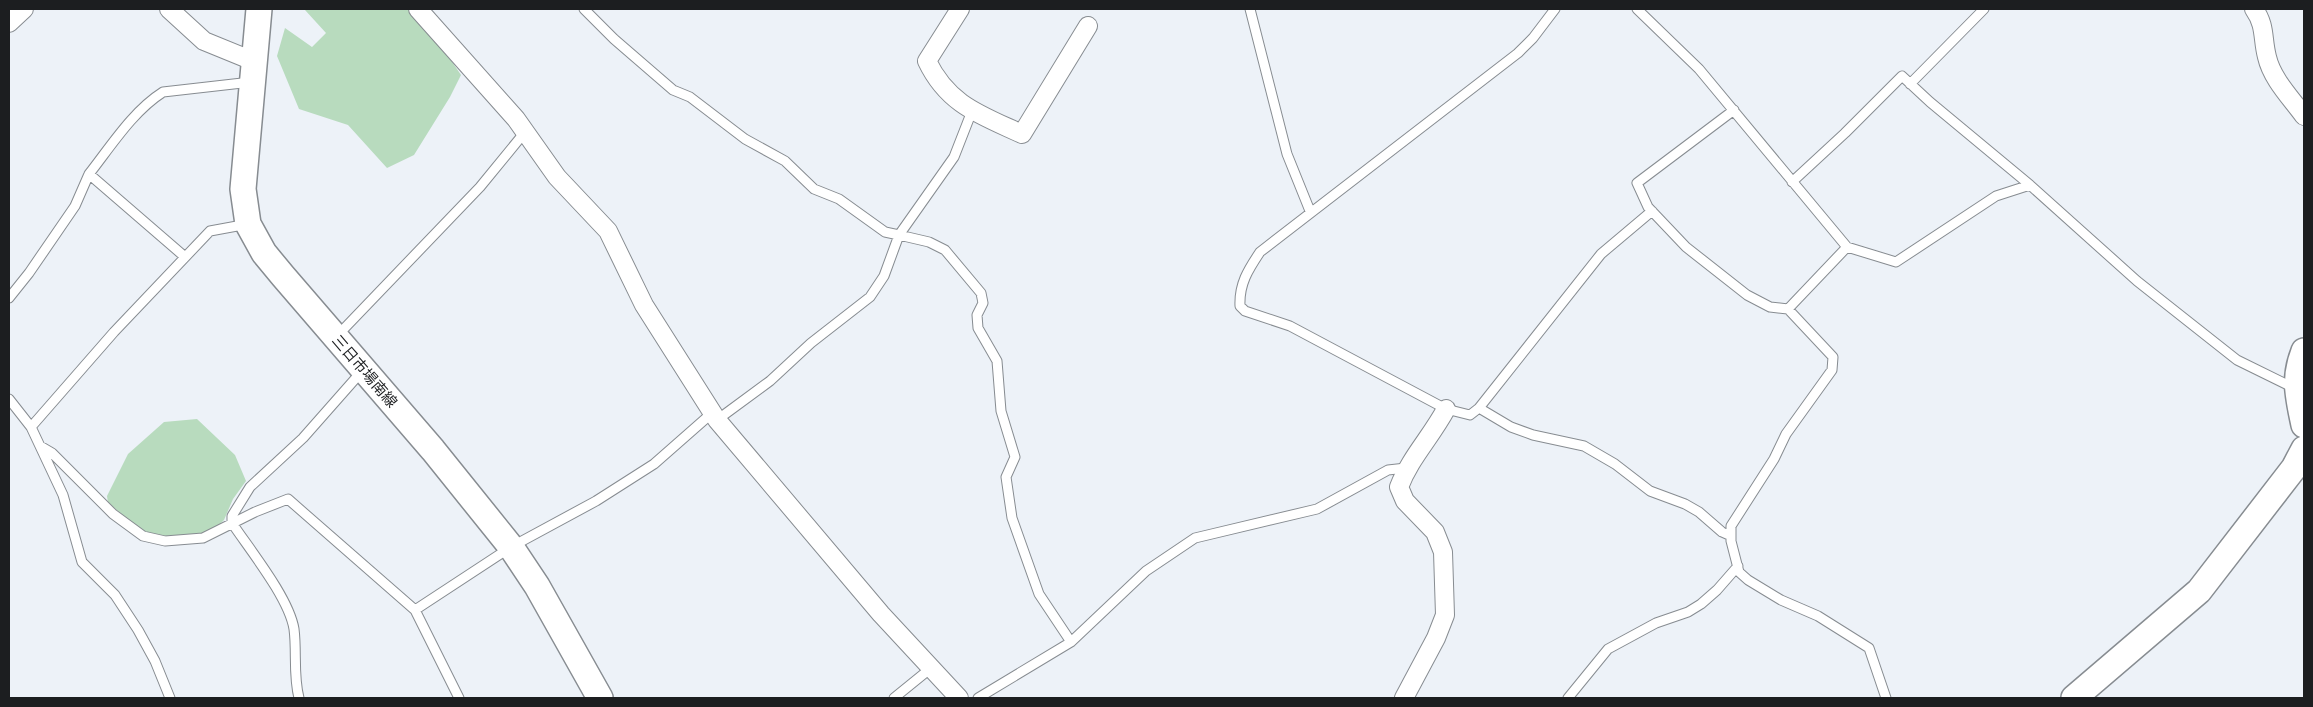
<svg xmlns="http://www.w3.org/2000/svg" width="2313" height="707" font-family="Manrope,'Noto Sans JP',sans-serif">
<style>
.green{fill:#b8dbbe}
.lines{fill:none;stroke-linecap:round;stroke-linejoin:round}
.lane-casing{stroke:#878c91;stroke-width:11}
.street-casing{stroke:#878c91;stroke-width:20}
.secondary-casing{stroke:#878c91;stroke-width:28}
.lane{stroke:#fff;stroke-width:9}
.street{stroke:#fff;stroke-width:18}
.secondary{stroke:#fff;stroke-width:25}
.labels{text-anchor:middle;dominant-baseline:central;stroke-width:4;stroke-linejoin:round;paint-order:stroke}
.street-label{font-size:15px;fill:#1c1e20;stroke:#fff}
</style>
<rect width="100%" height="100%" fill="#edf2f8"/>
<path class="green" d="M 306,9 L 408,9 L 434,35 L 461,75 L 450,97 L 414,155 L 387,168 L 348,125 L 299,109 L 277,56 L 285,28 L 312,47 L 326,33 L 305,10 Z
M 197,419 L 235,455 L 246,481 L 233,499 L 224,520 L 215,529 L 195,535 L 166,538 L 142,531 L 108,503 L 107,496 L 128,454 L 164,422 Z"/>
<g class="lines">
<defs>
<path id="lane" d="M 584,9 L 614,39 L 673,90 L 690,97 L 745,139 L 785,161 L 814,189 L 839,199 L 885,232 L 899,235 L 884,276 L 870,297 L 811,343 L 770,381 L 717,420
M 1250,9 L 1287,154 L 1310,211
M 1555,9 L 1533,38 L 1518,53 L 1260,252 C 1248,270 1239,284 1240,306 L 1245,311 L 1290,326 L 1446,409 L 1470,415 L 1479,408 L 1601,254 L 1652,211
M 1637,9 L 1699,69 L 1847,247 L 1896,262 L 1996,196 L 2030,185 L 2137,281 L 2237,360 L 2294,388
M 1910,84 L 1984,9
M 1734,110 L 1637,183 L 1648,207 L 1686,247 L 1747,295 L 1770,307 L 1788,309 L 1833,357 L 1832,370 L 1786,434 L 1774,459 L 1731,526 L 1731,541 L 1739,572 L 1748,580 L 1781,600 L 1818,616 L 1869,648 L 1886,698
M 972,111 L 954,157 L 899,235 L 929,242 L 945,250 L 981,293 L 983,303 L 977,315 L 978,328 L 997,361 L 1001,411 L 1015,457 L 1006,477 L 1012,518 L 1039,594 L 1071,642
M 89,174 C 111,146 133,111 163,92 L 251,82
M 1792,182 L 1845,133 L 1902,76 L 1930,102 L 2030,185
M 9,298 L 29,273 L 75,206 L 89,174 L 185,257
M 1788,309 L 1847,247
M 337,336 L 480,187 L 525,132
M 9,399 L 31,427 L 114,332 L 210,231 L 248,224
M 1479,408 L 1511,427 L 1533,435 L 1584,446 L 1615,464 L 1650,491 L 1685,504 L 1699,512 L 1722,532 L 1731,536
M 31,427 L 63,495 L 82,562 L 115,595 L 138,630 L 155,661 L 170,698
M 40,446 L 52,453 L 113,514 L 143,536 L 165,541 L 203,538 L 255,512 L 288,499 L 415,610
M 299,698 C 293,675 297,652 294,629 C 289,598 250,550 232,523 L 232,516 L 250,487 L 303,438 L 363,370
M 459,698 L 415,610 L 511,547 L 596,501 L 654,464 L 712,413
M 894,698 L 931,668
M 978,698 L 1071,642 L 1146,571 L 1195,538 L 1317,509 L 1388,470 L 1406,468
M 1568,698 L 1608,649 L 1656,623 L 1688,612 L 1701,604 L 1717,590 L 1738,566"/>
<path id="street" d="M 169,9 L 204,41 L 253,61
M 418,9 L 516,119 L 557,177 L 608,231 L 644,305 L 717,420 L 881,614 L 959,698
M 960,9 L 927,61 C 948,105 981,115 1022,134 L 1088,26
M 2254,9 C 2266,26 2262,38 2267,57 C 2272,79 2291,98 2304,116
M 9,23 L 24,9
M 1404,698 L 1436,638 L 1445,615 L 1443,552 L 1435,532 L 1405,501 L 1399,487 C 1410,458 1431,437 1446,409"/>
<path id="secondary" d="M 259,9 L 243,189 L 248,224 L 264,253 L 283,276 L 433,450 L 511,547 L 537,586 L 600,698
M 2304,351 C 2293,379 2298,396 2304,425
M 2074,698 L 2199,591 L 2294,468 L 2304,449"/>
</defs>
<use href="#lane" class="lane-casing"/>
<use href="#street" class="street-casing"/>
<use href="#secondary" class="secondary-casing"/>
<use href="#lane" class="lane"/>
<use href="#street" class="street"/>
<use href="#secondary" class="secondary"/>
</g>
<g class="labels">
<g class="street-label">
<text transform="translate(365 371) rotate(49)">三日市場南線</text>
</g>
</g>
<rect width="2313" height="707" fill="none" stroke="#1c1e20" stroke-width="20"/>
</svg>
